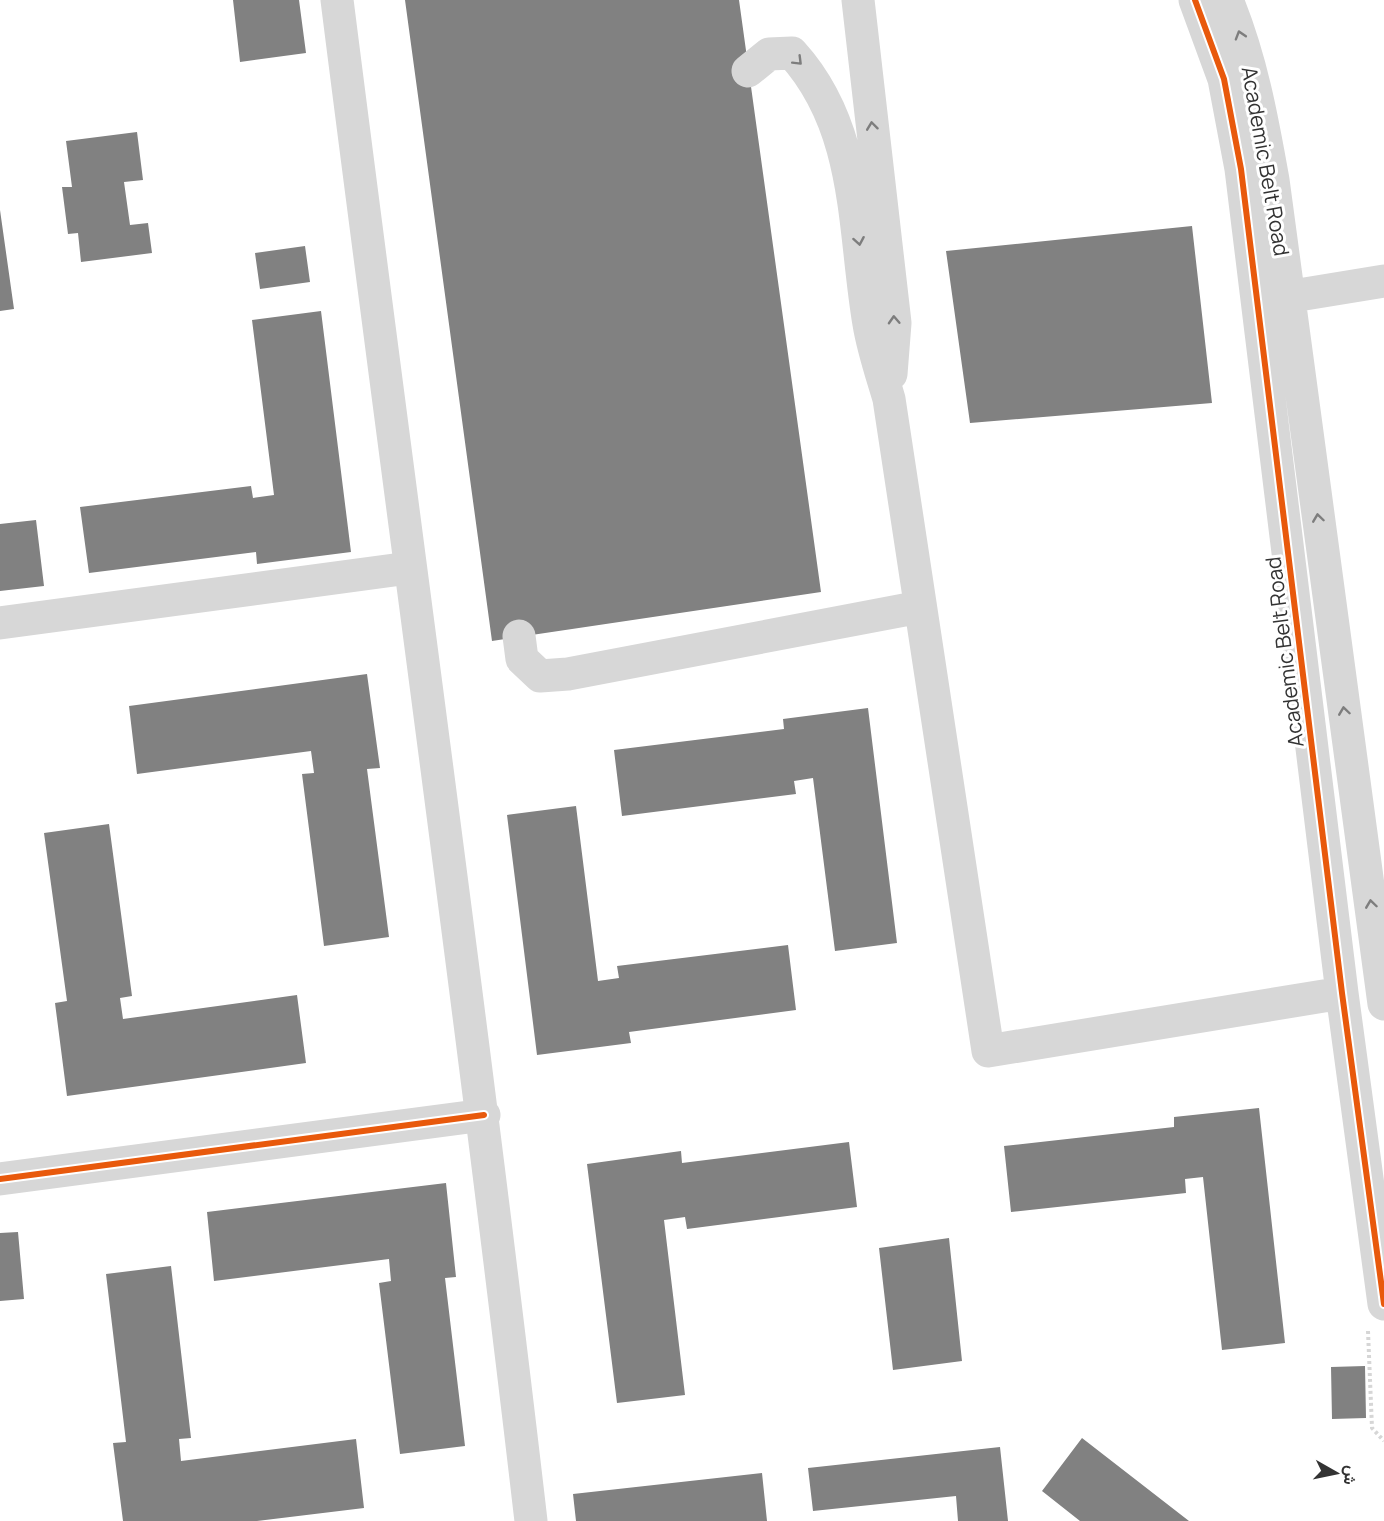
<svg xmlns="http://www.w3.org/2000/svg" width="1384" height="1521" font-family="Manrope,Vazirmatn,sans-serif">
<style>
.building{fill:#818181}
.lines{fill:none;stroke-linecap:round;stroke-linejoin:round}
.path{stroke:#d6d6d6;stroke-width:4;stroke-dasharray:3 3;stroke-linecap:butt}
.minor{stroke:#d7d7d7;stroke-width:33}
.cycleway-casing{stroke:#fff;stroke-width:10}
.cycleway{stroke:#e8590c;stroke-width:6}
.oneway{stroke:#7d7d7d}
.labels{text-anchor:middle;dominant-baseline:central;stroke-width:6;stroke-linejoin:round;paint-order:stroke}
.street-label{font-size:21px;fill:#333;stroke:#fff}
</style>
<rect width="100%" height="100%" fill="#fff"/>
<path class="building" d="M 233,0 L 299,0 L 306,53 L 240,62 Z
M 405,0 L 739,0 L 821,592 L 492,641 Z
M 137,132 L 143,180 L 124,182 L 130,225 L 148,223 L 152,253 L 81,262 L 78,233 L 68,234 L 62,187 L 72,187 L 66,141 Z
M 0,210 L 14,309 L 0,311 Z
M 1192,226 L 1212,403 L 970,423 L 946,251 Z
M 305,246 L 310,282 L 260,289 L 255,253 Z
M 321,311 L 351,552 L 257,564 L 256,552 L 89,573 L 80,507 L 251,486 L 253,498 L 274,495 L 252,320 Z
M 36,520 L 44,586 L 0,591 L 0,524 Z
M 367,674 L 380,768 L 367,769 L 389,937 L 324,946 L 302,774 L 314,773 L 311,751 L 137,774 L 129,706 Z
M 868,708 L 897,943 L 835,951 L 813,778 L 794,781 L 796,794 L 622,816 L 614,750 L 784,729 L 783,719 Z
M 576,806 L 598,981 L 619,978 L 617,966 L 788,945 L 796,1010 L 629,1032 L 631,1043 L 537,1055 L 507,815 Z
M 109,824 L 132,996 L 120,998 L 123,1019 L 297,995 L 306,1063 L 67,1096 L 55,1003 L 67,1001 L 44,833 Z
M 1259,1108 L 1285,1343 L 1222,1350 L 1203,1177 L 1185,1179 L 1186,1193 L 1011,1212 L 1004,1146 L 1174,1127 L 1174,1117 Z
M 849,1142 L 857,1207 L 687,1229 L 685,1217 L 664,1220 L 685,1395 L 617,1403 L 587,1164 L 681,1151 L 682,1163 Z
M 446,1183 L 456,1277 L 445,1278 L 465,1446 L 400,1454 L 379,1283 L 391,1281 L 389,1259 L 214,1281 L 207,1212 Z
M 18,1232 L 24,1299 L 0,1301 L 0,1233 Z
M 949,1238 L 962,1361 L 893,1370 L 879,1248 Z
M 171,1266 L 191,1438 L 179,1439 L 181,1461 L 356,1439 L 364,1508 L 257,1521 L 123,1521 L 113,1443 L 126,1442 L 106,1274 Z
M 1365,1366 L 1366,1418 L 1332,1419 L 1331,1367 Z
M 1082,1438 L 1189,1521 L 1080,1521 L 1042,1491 Z
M 1000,1447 L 1008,1521 L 958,1521 L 956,1496 L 813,1511 L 808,1468 Z
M 762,1473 L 767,1521 L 576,1521 L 573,1494 Z"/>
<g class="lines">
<path class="path" d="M 1368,1331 L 1372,1428 L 1384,1441"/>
<path class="minor" d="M 337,0 C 401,507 472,1013 531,1521
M 858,0 L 895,323 L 891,374
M 1195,0 L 1224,79 L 1241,169 L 1342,993 L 1384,1304
M 1227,0 C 1251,58 1262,118 1273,180 L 1384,1004
M 748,71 L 769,54 L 792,53 C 861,129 853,230 869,324 C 873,349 882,375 889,399 L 988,1051 L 1342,993
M 1268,300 L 1384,281
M 0,623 L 409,568
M 519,636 L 522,659 L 540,676 L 568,674 L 920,607
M 0,1179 L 484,1115"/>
<defs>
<path id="cycleway" d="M 1195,0 L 1224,79 L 1241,169 L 1342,993 L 1384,1304
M 0,1179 L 484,1115"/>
</defs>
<use href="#cycleway" class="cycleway-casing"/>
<use href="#cycleway" class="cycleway"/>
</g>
<defs><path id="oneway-chevron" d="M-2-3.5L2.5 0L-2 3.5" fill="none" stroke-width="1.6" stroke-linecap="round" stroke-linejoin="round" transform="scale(1.5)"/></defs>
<g class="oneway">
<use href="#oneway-chevron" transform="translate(1240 35) rotate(-107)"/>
<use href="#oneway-chevron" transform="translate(798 61) rotate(45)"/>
<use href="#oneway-chevron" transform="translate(872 126) rotate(-97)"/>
<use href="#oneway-chevron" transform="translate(859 241) rotate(80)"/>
<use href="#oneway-chevron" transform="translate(894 320) rotate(-93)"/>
<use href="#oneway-chevron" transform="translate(1318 518) rotate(-98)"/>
<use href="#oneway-chevron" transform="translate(1344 711) rotate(-98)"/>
<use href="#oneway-chevron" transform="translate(1371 904) rotate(-98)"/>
</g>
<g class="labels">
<g class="street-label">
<text transform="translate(1266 161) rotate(80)">Academic Belt Road</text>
<text transform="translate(1284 652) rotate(-97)">Academic Belt Road</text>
</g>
</g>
<g transform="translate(1336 1473) rotate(99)" stroke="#ffffff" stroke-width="4.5" paint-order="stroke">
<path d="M0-4.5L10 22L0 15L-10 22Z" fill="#333333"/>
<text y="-9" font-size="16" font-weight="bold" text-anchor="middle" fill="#333333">ش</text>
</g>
</svg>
